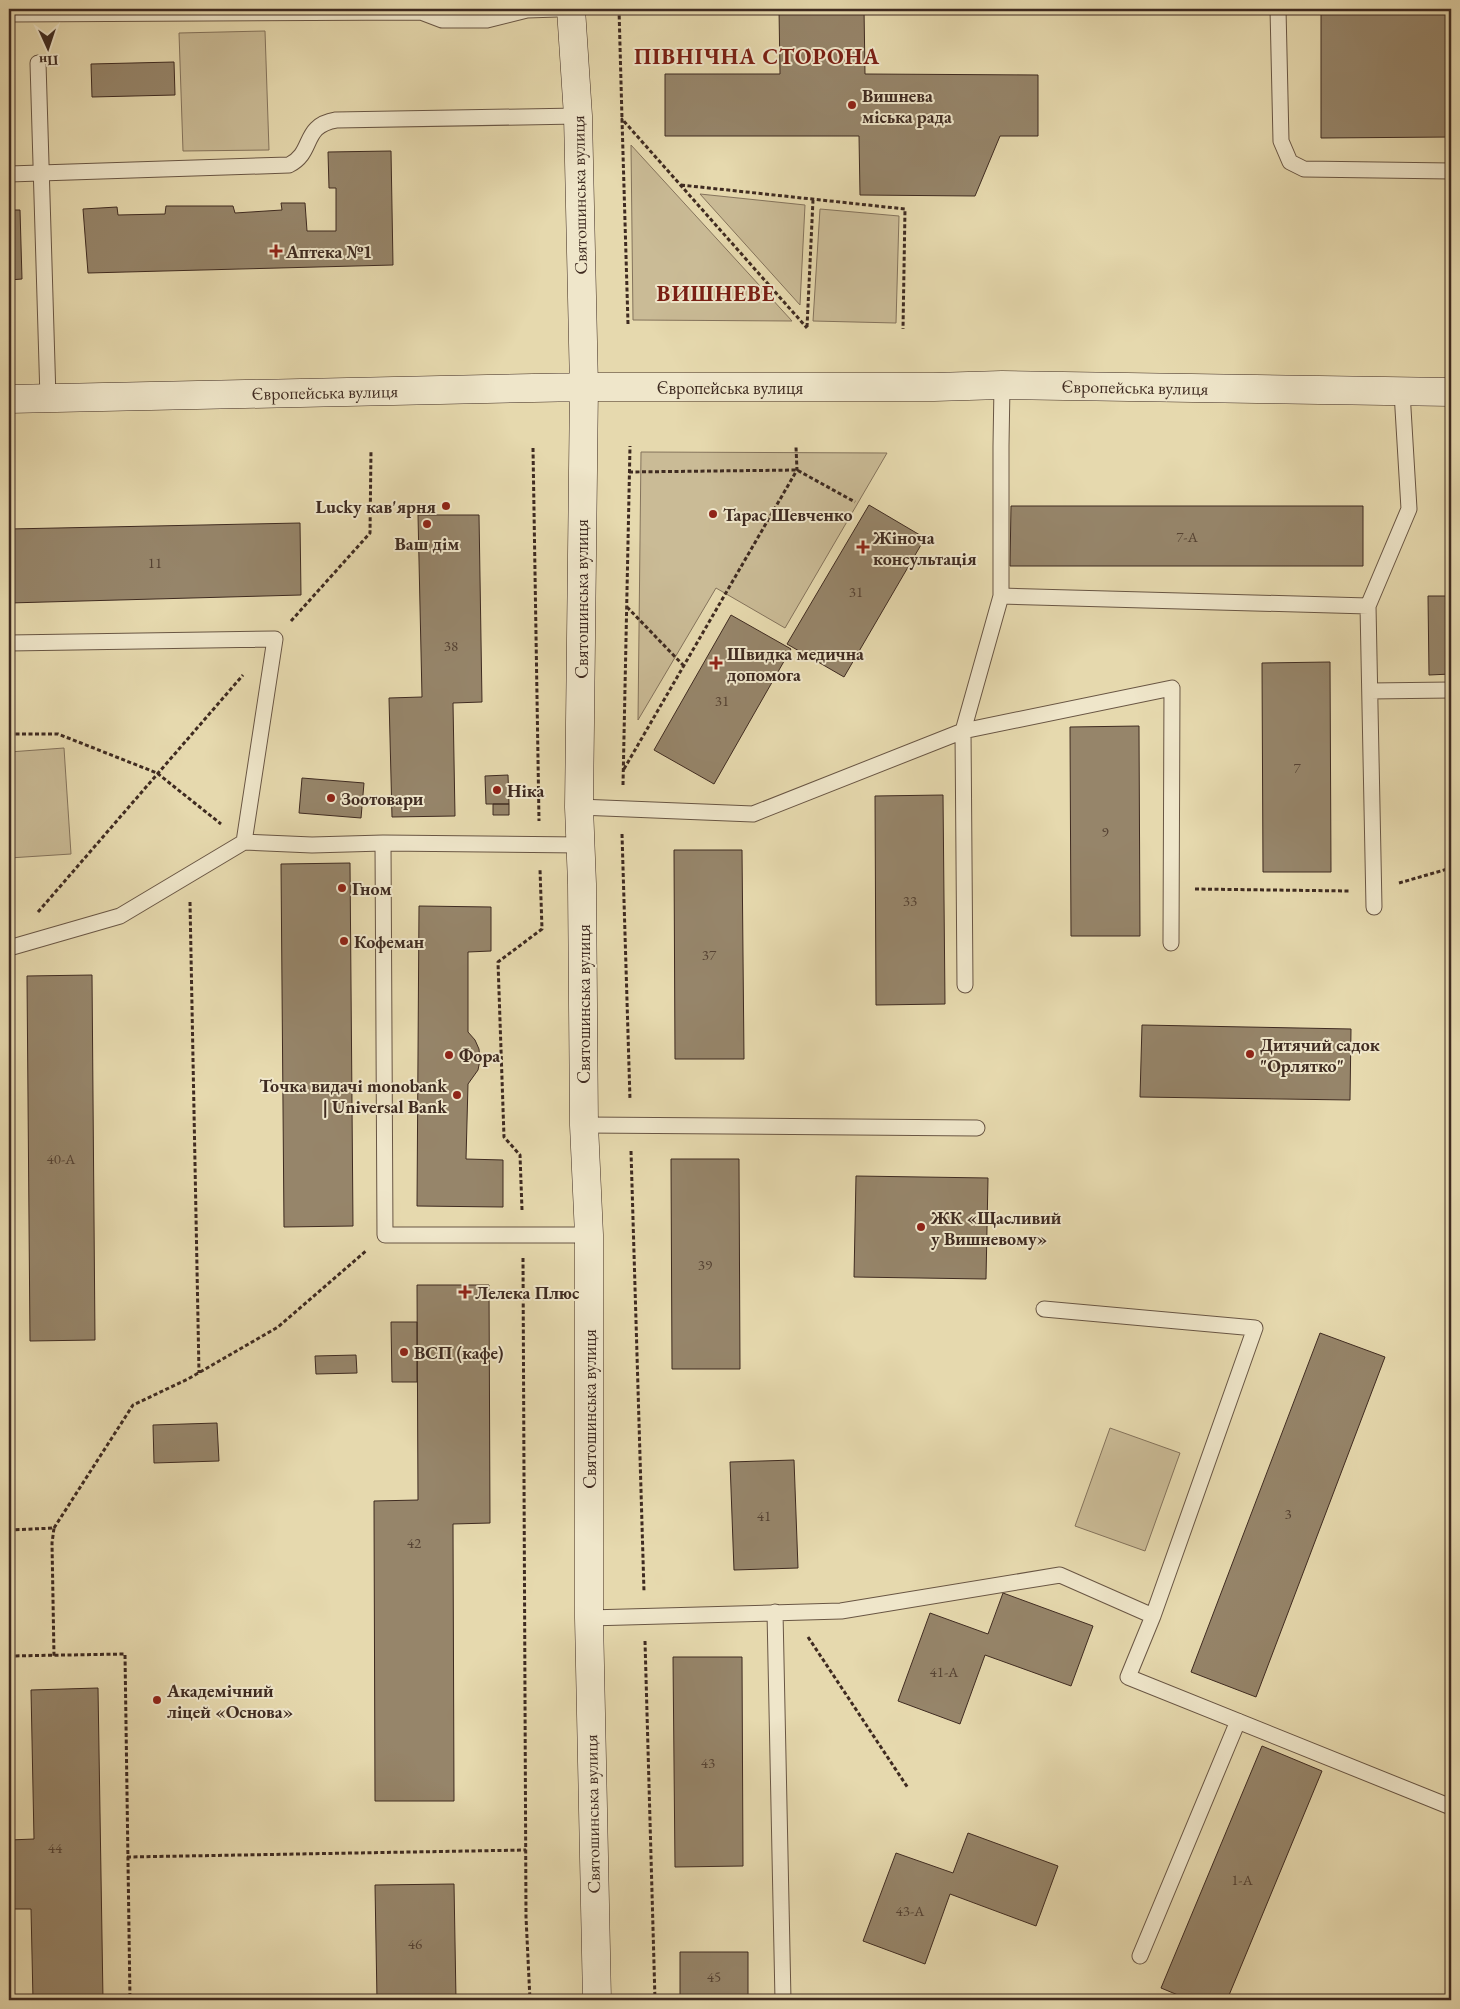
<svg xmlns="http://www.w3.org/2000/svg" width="1460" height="2009" font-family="'EB Garamond',serif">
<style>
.green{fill:#cabb96;stroke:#84735c}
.building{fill:#96856a;stroke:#3f2b21}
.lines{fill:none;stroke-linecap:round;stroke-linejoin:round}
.lane-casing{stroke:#695644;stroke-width:17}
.secondary-casing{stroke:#3f2b21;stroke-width:29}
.path{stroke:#3f2b21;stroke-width:3;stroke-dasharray:4 2.5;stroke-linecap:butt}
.lane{stroke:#efe6ca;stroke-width:15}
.secondary{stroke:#efe6ca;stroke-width:28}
.poi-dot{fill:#8f2418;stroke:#efe6ca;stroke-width:2}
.labels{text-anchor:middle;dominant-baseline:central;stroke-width:4;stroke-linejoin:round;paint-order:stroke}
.number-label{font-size:15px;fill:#554233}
.poi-label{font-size:18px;font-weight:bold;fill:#3f2b21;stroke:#efe6ca;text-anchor:start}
.street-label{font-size:18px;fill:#3f2b21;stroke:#efe6ca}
.district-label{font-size:22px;font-weight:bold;letter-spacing:1px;fill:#7a1f14;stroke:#efe6ca}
</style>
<rect width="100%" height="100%" fill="#e6d9ae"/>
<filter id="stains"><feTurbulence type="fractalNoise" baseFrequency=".004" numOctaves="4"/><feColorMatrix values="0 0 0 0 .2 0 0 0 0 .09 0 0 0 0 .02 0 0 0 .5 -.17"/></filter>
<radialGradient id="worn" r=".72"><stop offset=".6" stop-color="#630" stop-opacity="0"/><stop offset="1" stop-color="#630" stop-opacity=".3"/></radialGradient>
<path class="green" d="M 265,31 L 269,150 L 183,151 L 179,33 Z
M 631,145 L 792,321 L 633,320 Z
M 700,194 L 805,205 L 800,305 Z
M 820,209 L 899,216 L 896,323 L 813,321 Z
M 641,452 L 887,453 L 785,628 L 716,588 L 638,720 Z
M 64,748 L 71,854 L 9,858 L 9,752 Z
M 1110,1428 L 1180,1453 L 1145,1551 L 1075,1526 Z"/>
<path class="building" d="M 779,9 L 864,9 L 865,74 L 1038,75 L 1038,136 L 1000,136 L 975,196 L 860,195 L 859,136 L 665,136 L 665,74 L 780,74 Z
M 1321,9 L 1451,9 L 1451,137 L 1321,138 Z
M 174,62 L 175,95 L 92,97 L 91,64 Z
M 391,151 L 393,265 L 88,273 L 83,209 L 117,207 L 118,215 L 165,214 L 166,206 L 233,206 L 235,213 L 282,210 L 281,203 L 305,203 L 307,231 L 336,231 L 336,188 L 329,188 L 328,152 Z
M 9,210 L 20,210 L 22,279 L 9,280 Z
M 869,505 L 925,538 L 844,677 L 787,644 Z
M 1011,506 L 1363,506 L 1363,566 L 1010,566 Z
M 418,515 L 479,515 L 482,702 L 453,703 L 455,816 L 392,817 L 389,698 L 422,697 Z
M 300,523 L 301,595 L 9,603 L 9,529 Z
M 1428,596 L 1451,596 L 1451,674 L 1429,675 Z
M 731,615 L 791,649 L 714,784 L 654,750 Z
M 1330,662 L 1331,872 L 1263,872 L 1262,663 Z
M 1139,726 L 1140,936 L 1071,936 L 1070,727 Z
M 508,775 L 509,804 L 486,804 L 485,776 Z
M 302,778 L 364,783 L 361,818 L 299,813 Z
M 943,795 L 945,1004 L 876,1005 L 875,796 Z
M 493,804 L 509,804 L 509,815 L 493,815 Z
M 674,850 L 742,850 L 744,1059 L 675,1059 Z
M 350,863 L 353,1226 L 284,1227 L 281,864 Z
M 419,906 L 491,907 L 491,951 L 468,952 L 468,1032 L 475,1040 L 479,1049 L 480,1060 L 478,1070 L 468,1084 L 466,1159 L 503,1160 L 503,1207 L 417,1206 Z
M 92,975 L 95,1340 L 30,1341 L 27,976 Z
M 1142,1025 L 1351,1029 L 1350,1100 L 1140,1097 Z
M 671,1159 L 739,1159 L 740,1369 L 672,1369 Z
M 856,1176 L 988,1178 L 986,1279 L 854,1277 Z
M 417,1285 L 489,1285 L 490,1523 L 453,1524 L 454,1801 L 375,1801 L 374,1501 L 418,1500 Z
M 391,1322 L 417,1322 L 417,1382 L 392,1382 Z
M 1320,1333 L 1385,1357 L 1256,1697 L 1191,1672 Z
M 356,1355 L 357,1373 L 316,1374 L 315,1356 Z
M 217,1423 L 219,1461 L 154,1463 L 153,1425 Z
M 794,1460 L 798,1568 L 734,1570 L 730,1462 Z
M 1003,1593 L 1093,1626 L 1071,1686 L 985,1655 L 960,1724 L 898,1701 L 930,1613 L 988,1634 Z
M 673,1657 L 742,1657 L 743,1866 L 675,1867 Z
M 98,1688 L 103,2000 L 33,2000 L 31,1909 L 9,1909 L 9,1840 L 34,1839 L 31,1690 Z
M 1262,1746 L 1322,1771 L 1227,2000 L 1190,2000 L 1161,1988 Z
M 968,1833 L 1058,1866 L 1036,1926 L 950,1894 L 925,1964 L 863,1941 L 896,1853 L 953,1873 Z
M 454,1884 L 456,2000 L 377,2000 L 375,1885 Z
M 680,1952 L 748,1952 L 748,2000 L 680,2000 Z"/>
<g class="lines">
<defs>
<path id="lane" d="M 1278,9 L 1281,141 L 1290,162 L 1304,169 L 1451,171
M 9,14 L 421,12 L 442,20 L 487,20 L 527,10 L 558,9
M 38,63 L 48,398
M 9,174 L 289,165 C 315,152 301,126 336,120 L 578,116
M 1001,596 L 1368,606
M 9,643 L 275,639 L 244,842 L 312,845 L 383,843 L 581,845
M 1370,691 L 1451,690
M 579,807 L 753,814 L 963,731 L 1001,596 L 1001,446 L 1002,385
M 383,843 L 385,1235 L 589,1235
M 1374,907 L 1368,606 L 1409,509 L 1402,392
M 9,948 L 120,916 L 244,842
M 965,985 L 963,731 L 1172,688 L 1171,943
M 584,1125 L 977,1128
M 1044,1309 L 1255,1328 L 1153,1616
M 775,1612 L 783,2000
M 589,1618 L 841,1611 L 1060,1575 L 1153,1616 L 1128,1677 L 1451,1807
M 1140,1956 L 1238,1721"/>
<path id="secondary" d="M 571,9 L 578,116 L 584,387 L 579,807 L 582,884 L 584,1125 L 589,1235 L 589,1618 L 597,2000
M 9,399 L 584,387 L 934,387 L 1002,385 L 1451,392"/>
</defs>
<use href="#lane" class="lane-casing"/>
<use href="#secondary" class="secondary-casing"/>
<path class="path" d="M 619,9 L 622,119
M 681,185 L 905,209 L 903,329
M 628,324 L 622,119 L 807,328
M 807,327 L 813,200
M 533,448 L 539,821
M 629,472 L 797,470 L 855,502
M 627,607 L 683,665
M 291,621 L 370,533 L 371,450
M 9,734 L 58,734 L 157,773 L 221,824
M 624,769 L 797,470 L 796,447
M 623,785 L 630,446
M 622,834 L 630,1100
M 1399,883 L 1451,868
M 1195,889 L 1349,891
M 190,902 L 199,1373
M 38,912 L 243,675
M 631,1151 L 644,1592
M 522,1210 L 520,1155 L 504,1137 L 498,962 L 542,929 L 540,869
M 523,1258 L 526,1917 L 530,2000
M 54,1528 L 133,1405 L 188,1379 L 278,1327 L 367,1250
M 9,1530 L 54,1528 L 52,1543 L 54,1656
M 808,1637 L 908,1788
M 645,1641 L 655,2000
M 9,1656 L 125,1654 L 130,2000
M 127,1857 L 526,1850"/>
<use href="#lane" class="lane"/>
<use href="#secondary" class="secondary"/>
</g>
<g class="poi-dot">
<circle cx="852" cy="105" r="5"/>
<path d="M273.5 243.5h5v5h5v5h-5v5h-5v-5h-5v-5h5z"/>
<circle cx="446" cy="506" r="5"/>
<circle cx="713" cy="514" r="5"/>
<circle cx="427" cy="524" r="5"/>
<path d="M860.5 539.5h5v5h5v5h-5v5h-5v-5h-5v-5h5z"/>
<path d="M713.5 655.5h5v5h5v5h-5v5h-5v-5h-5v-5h5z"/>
<circle cx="497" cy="790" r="5"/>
<circle cx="331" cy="798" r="5"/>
<circle cx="342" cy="888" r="5"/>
<circle cx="344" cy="941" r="5"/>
<circle cx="1250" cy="1054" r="5"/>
<circle cx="449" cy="1055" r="5"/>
<circle cx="457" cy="1095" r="5"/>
<circle cx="921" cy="1227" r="5"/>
<path d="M462.5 1284.5h5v5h5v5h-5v5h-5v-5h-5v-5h5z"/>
<circle cx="404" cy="1352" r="5"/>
<circle cx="157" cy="1700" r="5"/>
</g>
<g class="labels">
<g class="number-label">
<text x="1187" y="536">7-А</text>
<text x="155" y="562">11</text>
<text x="856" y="591">31</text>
<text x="451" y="645">38</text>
<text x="722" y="700">31</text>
<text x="1297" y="767">7</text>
<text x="1105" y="831">9</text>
<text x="910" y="900">33</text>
<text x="709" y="954">37</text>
<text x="61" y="1158">40-А</text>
<text x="705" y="1264">39</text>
<text x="1288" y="1513">3</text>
<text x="764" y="1515">41</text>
<text x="414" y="1542">42</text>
<text x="944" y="1671">41-А</text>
<text x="708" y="1762">43</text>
<text x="55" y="1847">44</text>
<text x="1242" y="1879">1-А</text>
<text x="910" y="1910">43-А</text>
<text x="415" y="1943">46</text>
<text x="714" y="1976">45</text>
</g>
<g class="poi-label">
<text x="862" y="95">Вишнева<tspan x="862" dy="21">міська рада</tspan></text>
<text x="286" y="251">Аптека №1</text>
<text x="436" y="506" text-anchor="end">Lucky кав'ярня</text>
<text x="723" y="514">Тарас Шевченко</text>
<text x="873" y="537">Жіноча<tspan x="873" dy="21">консультація</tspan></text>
<text x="427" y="543" text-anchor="middle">Ваш дім</text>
<text x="727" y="653">Швидка медична<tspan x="727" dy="21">допомога</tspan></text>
<text x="507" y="790">Ніка</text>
<text x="341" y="798">Зоотовари</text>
<text x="352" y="888">Гном</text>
<text x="354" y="941">Кофеман</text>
<text x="1260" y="1044">Дитячий садок<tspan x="1260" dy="21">"Орлятко"</tspan></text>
<text x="459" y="1055">Фора</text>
<text x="447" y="1085" text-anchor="end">Точка видачі monobank<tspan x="447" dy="21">| Universal Bank</tspan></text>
<text x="931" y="1217">ЖК «Щасливий<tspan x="931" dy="21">у Вишневому»</tspan></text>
<text x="475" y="1292">Лелека Плюс</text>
<text x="414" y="1352">ВСП (кафе)</text>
<text x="167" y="1690">Академічний<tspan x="167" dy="21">ліцей «Основа»</tspan></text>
</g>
<g class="street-label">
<text transform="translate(579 195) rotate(-91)">Святошинська вулиця</text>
<text x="730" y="387">Європейська вулиця</text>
<text transform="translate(1135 387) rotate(1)">Європейська вулиця</text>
<text transform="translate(325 392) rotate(-1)">Європейська вулиця</text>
<text transform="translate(581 599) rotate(-90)">Святошинська вулиця</text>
<text transform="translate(583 1004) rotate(-90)">Святошинська вулиця</text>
<text transform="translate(589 1409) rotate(-90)">Святошинська вулиця</text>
<text transform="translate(592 1814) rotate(-91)">Святошинська вулиця</text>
</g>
<g class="district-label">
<text x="757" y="56">ПІВНІЧНА СТОРОНА</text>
<text x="716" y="293">ВИШНЕВЕ</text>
</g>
</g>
<rect width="1460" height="2009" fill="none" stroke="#e6d9ae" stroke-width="30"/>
<rect x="10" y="10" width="1440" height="1989" fill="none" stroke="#3f2b21" stroke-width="2.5"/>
<rect x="15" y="15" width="1430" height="1979" fill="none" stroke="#3f2b21"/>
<g transform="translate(48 48) rotate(177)" stroke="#efe6ca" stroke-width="4" paint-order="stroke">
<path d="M0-4L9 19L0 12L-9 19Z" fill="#3f2b21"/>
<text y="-8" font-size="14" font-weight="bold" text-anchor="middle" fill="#3f2b21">Пн</text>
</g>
<rect width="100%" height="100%" filter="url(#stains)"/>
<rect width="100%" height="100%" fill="url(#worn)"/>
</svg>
